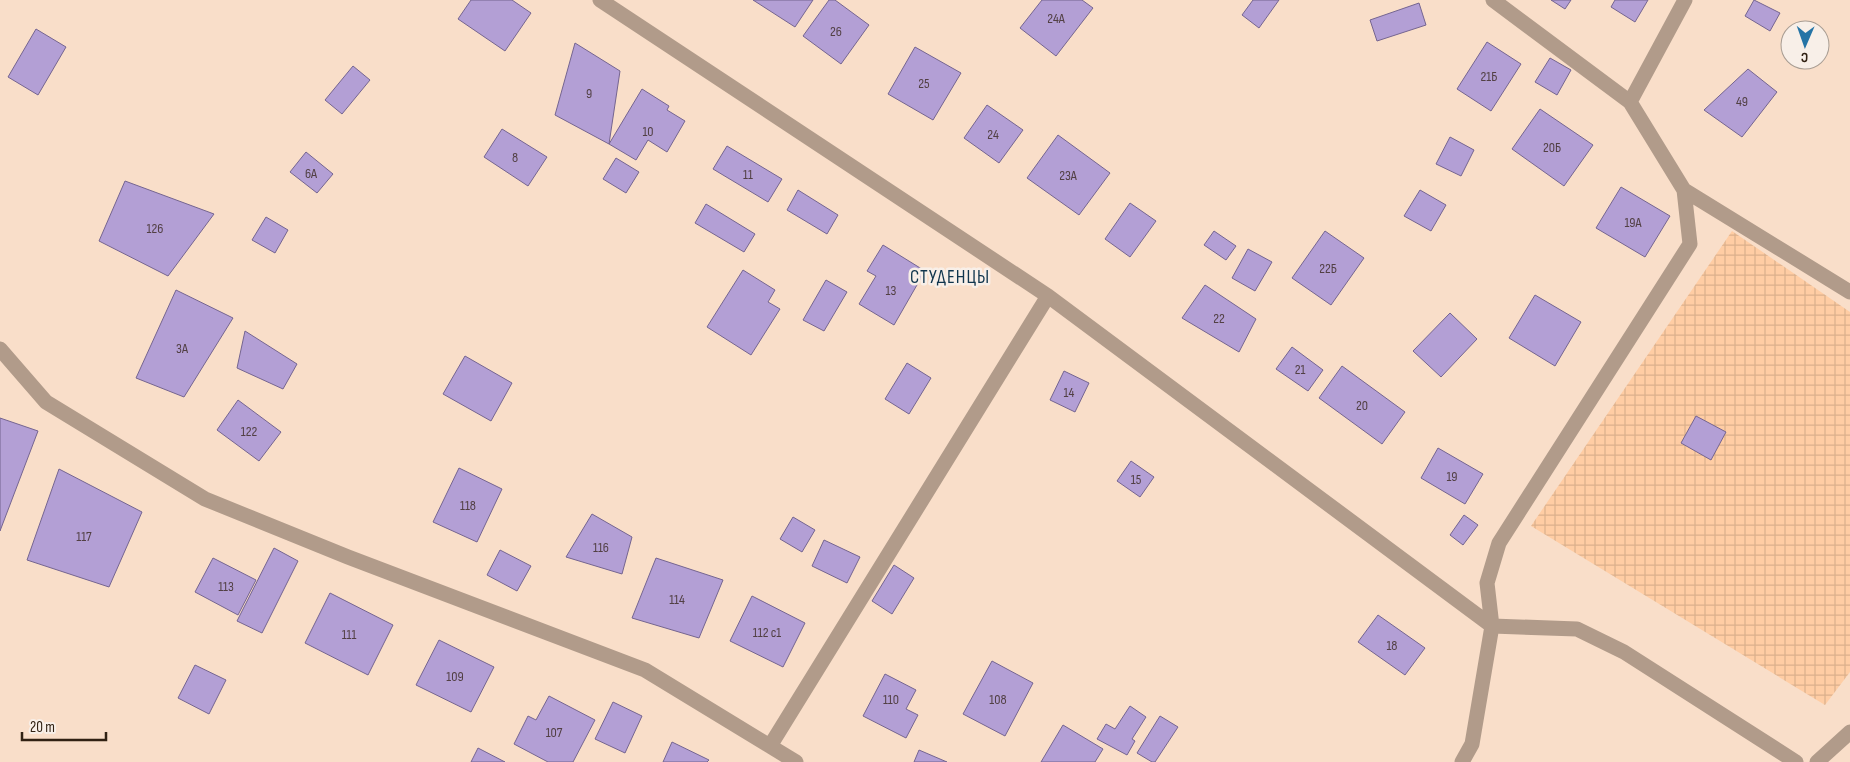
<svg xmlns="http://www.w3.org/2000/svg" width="1850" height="762" font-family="'Sofia Sans Condensed',sans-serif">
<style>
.industrial{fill:url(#industrial-grid)}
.building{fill:#b39fd5;stroke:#756590}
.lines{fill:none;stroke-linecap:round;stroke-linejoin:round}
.minor{stroke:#b19b8a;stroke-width:15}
.labels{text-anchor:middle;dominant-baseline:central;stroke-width:5;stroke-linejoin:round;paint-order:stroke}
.number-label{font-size:14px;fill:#524044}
.quarter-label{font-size:19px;letter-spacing:1px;fill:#10354d;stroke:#f8efe8}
</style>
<defs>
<pattern id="industrial-grid" width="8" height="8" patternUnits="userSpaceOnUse" patternTransform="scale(1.25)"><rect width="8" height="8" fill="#ffcda4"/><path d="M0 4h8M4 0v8" fill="none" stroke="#dbb08c"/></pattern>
</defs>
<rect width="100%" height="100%" fill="#f9dec9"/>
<path class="industrial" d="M 1732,231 L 1850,312 L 1850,672 L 1825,705 L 1531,526 Z"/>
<path class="building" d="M 471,0 L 512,0 L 531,13 L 505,51 L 458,19 Z
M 753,0 L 813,0 L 795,27 Z
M 829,0 L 835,0 L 869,25 L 841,64 L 803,36 Z
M 1042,0 L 1082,0 L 1093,8 L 1056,56 L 1020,28 Z
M 1253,0 L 1279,0 L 1259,28 L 1242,15 Z
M 1551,0 L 1571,0 L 1565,9 Z
M 1615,0 L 1648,0 L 1635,22 L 1611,7 Z
M 1754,0 L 1780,13 L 1770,31 L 1745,16 Z
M 1419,3 L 1426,25 L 1377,41 L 1370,20 Z
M 36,29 L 66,47 L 38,95 L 8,77 Z
M 1487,42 L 1521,64 L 1491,111 L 1457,89 Z
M 575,43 L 620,71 L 609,144 L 555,115 Z
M 915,47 L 961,73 L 933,120 L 888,94 Z
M 1550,58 L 1571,70 L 1557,95 L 1535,82 Z
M 353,66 L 370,80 L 342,114 L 325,100 Z
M 1748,69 L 1777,92 L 1742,137 L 1704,110 Z
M 642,89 L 669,106 L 667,110 L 685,121 L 667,152 L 648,140 L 636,160 L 609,144 Z
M 987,105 L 1023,130 L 999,163 L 964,138 Z
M 1540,109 L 1593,145 L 1564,186 L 1512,149 Z
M 502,129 L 547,157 L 528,186 L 484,157 Z
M 1058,135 L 1110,173 L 1079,215 L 1027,178 Z
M 1450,137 L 1474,150 L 1461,176 L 1436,164 Z
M 727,146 L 782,179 L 768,202 L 713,169 Z
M 306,152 L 333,174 L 317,193 L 290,172 Z
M 616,158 L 639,172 L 626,193 L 603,179 Z
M 125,181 L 214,214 L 168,276 L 99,241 Z
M 1621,187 L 1670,216 L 1645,257 L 1596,228 Z
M 798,190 L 838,215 L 827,234 L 787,210 Z
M 1420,190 L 1446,205 L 1431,231 L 1404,216 Z
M 1130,203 L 1156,221 L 1130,257 L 1105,239 Z
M 706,204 L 755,234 L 744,252 L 695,223 Z
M 266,217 L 288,230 L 275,253 L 252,240 Z
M 1214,231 L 1236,246 L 1226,260 L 1204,245 Z
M 1325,231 L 1364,258 L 1331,305 L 1292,278 Z
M 883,245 L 925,271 L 894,325 L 859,304 L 876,276 L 867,271 Z
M 1248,249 L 1272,262 L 1255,291 L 1232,278 Z
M 743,270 L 775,290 L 768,302 L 780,309 L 751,355 L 707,327 Z
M 826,280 L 847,292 L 824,331 L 803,320 Z
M 1205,285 L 1256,319 L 1239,352 L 1182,318 Z
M 176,290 L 233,318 L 184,397 L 136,378 Z
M 1535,295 L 1581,322 L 1555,366 L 1509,338 Z
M 1450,313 L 1477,339 L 1441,377 L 1413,351 Z
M 245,331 L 297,364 L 283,389 L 237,368 Z
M 1292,347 L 1323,370 L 1308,391 L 1276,369 Z
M 465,356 L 512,383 L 491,421 L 443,394 Z
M 907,363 L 931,378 L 909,414 L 885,399 Z
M 1342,366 L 1405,412 L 1382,444 L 1319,398 Z
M 1064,371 L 1089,383 L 1075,412 L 1050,400 Z
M 238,400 L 281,432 L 259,461 L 217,430 Z
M 1696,416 L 1726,432 L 1711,460 L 1681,443 Z
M 0,418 L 38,431 L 0,531 Z
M 1438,448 L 1483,474 L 1465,504 L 1421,478 Z
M 1131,461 L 1154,477 L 1140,497 L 1117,481 Z
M 459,468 L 502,489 L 477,542 L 433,522 Z
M 59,469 L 142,512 L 109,587 L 27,560 Z
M 592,514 L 632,537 L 622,574 L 566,557 Z
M 1464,515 L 1478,525 L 1463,545 L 1450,535 Z
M 793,517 L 815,530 L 802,552 L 780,539 Z
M 824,540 L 860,557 L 847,583 L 812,566 Z
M 274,548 L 298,561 L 262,633 L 237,621 Z
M 500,550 L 531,566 L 517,591 L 487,575 Z
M 213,558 L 256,580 L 238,615 L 195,592 Z
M 656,558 L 723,580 L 699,638 L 632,618 Z
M 894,565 L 914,578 L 892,614 L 872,601 Z
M 330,593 L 393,625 L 368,675 L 305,643 Z
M 752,596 L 805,623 L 783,667 L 730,641 Z
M 1378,615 L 1425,648 L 1405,675 L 1358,642 Z
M 439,640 L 494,667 L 471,712 L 416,685 Z
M 992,661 L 1033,683 L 1005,736 L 963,714 Z
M 195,665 L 226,680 L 209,714 L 178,698 Z
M 885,674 L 916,690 L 906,709 L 918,715 L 906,738 L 863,716 Z
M 549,696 L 595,720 L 573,762 L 548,762 L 514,744 L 528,716 L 536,720 Z
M 613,702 L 642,716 L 625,753 L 595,739 Z
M 1130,706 L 1146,717 L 1132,739 L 1135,741 L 1127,755 L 1097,739 L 1106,724 L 1115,729 Z
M 1160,716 L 1178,727 L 1155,762 L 1152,762 L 1137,753 Z
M 1063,725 L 1103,749 L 1095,762 L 1041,762 Z
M 672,742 L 709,760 L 707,762 L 663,762 Z
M 478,748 L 505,762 L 471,762 Z
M 919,750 L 947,762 L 914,762 Z"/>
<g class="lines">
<path class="minor" d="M 600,0 L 1048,296 L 1492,626 L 1472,744 L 1462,762
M 1493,0 L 1630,102 L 1684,190 L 1690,244 L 1499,543 L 1487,583 L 1492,626 L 1577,629 L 1624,652 L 1796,762
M 1630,102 L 1685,0
M 1684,190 L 1850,292
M 0,349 L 46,402 L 205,499 L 348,557 L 645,670 L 796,762
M 770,746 L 1048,296
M 1817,762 L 1850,732"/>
</g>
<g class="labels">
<g class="number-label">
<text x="1056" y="18">24А</text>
<text x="836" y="31">26</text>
<text x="1489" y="76">21Б</text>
<text x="924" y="83">25</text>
<text x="589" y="93">9</text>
<text x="1742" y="101">49</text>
<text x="648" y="131">10</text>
<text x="993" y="134">24</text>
<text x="1552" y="147">20Б</text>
<text x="515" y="157">8</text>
<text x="311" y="173">6А</text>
<text x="748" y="174">11</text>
<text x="1068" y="175">23А</text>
<text x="1633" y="222">19А</text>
<text x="155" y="228">126</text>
<text x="1328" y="268">22Б</text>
<text x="891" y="290">13</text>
<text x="1219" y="318">22</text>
<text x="182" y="348">3А</text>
<text x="1300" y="369">21</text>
<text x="1069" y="392">14</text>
<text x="1362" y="405">20</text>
<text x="249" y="431">122</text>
<text x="1452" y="476">19</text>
<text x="1136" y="479">15</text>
<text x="468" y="505">118</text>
<text x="84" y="536">117</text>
<text x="601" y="547">116</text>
<text x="226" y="586">113</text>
<text x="677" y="599">114</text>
<text x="767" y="632">112 с1</text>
<text x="349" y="634">111</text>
<text x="1392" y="645">18</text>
<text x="455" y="676">109</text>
<text x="891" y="699">110</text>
<text x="998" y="699">108</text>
<text x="554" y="732">107</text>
</g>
<g class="quarter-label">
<text x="950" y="277">СТУДЕНЦЫ</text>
</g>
</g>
<g transform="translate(1805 45) rotate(182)"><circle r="24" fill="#f8efe8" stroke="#a89d93"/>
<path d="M0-4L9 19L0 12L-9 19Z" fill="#2574a6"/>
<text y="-8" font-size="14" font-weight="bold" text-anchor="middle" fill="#312113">С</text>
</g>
<path d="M22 732v8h84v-8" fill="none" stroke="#312113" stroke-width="2.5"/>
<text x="30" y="732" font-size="15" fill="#312113" stroke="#f8efe8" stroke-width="4" paint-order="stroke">20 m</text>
</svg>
